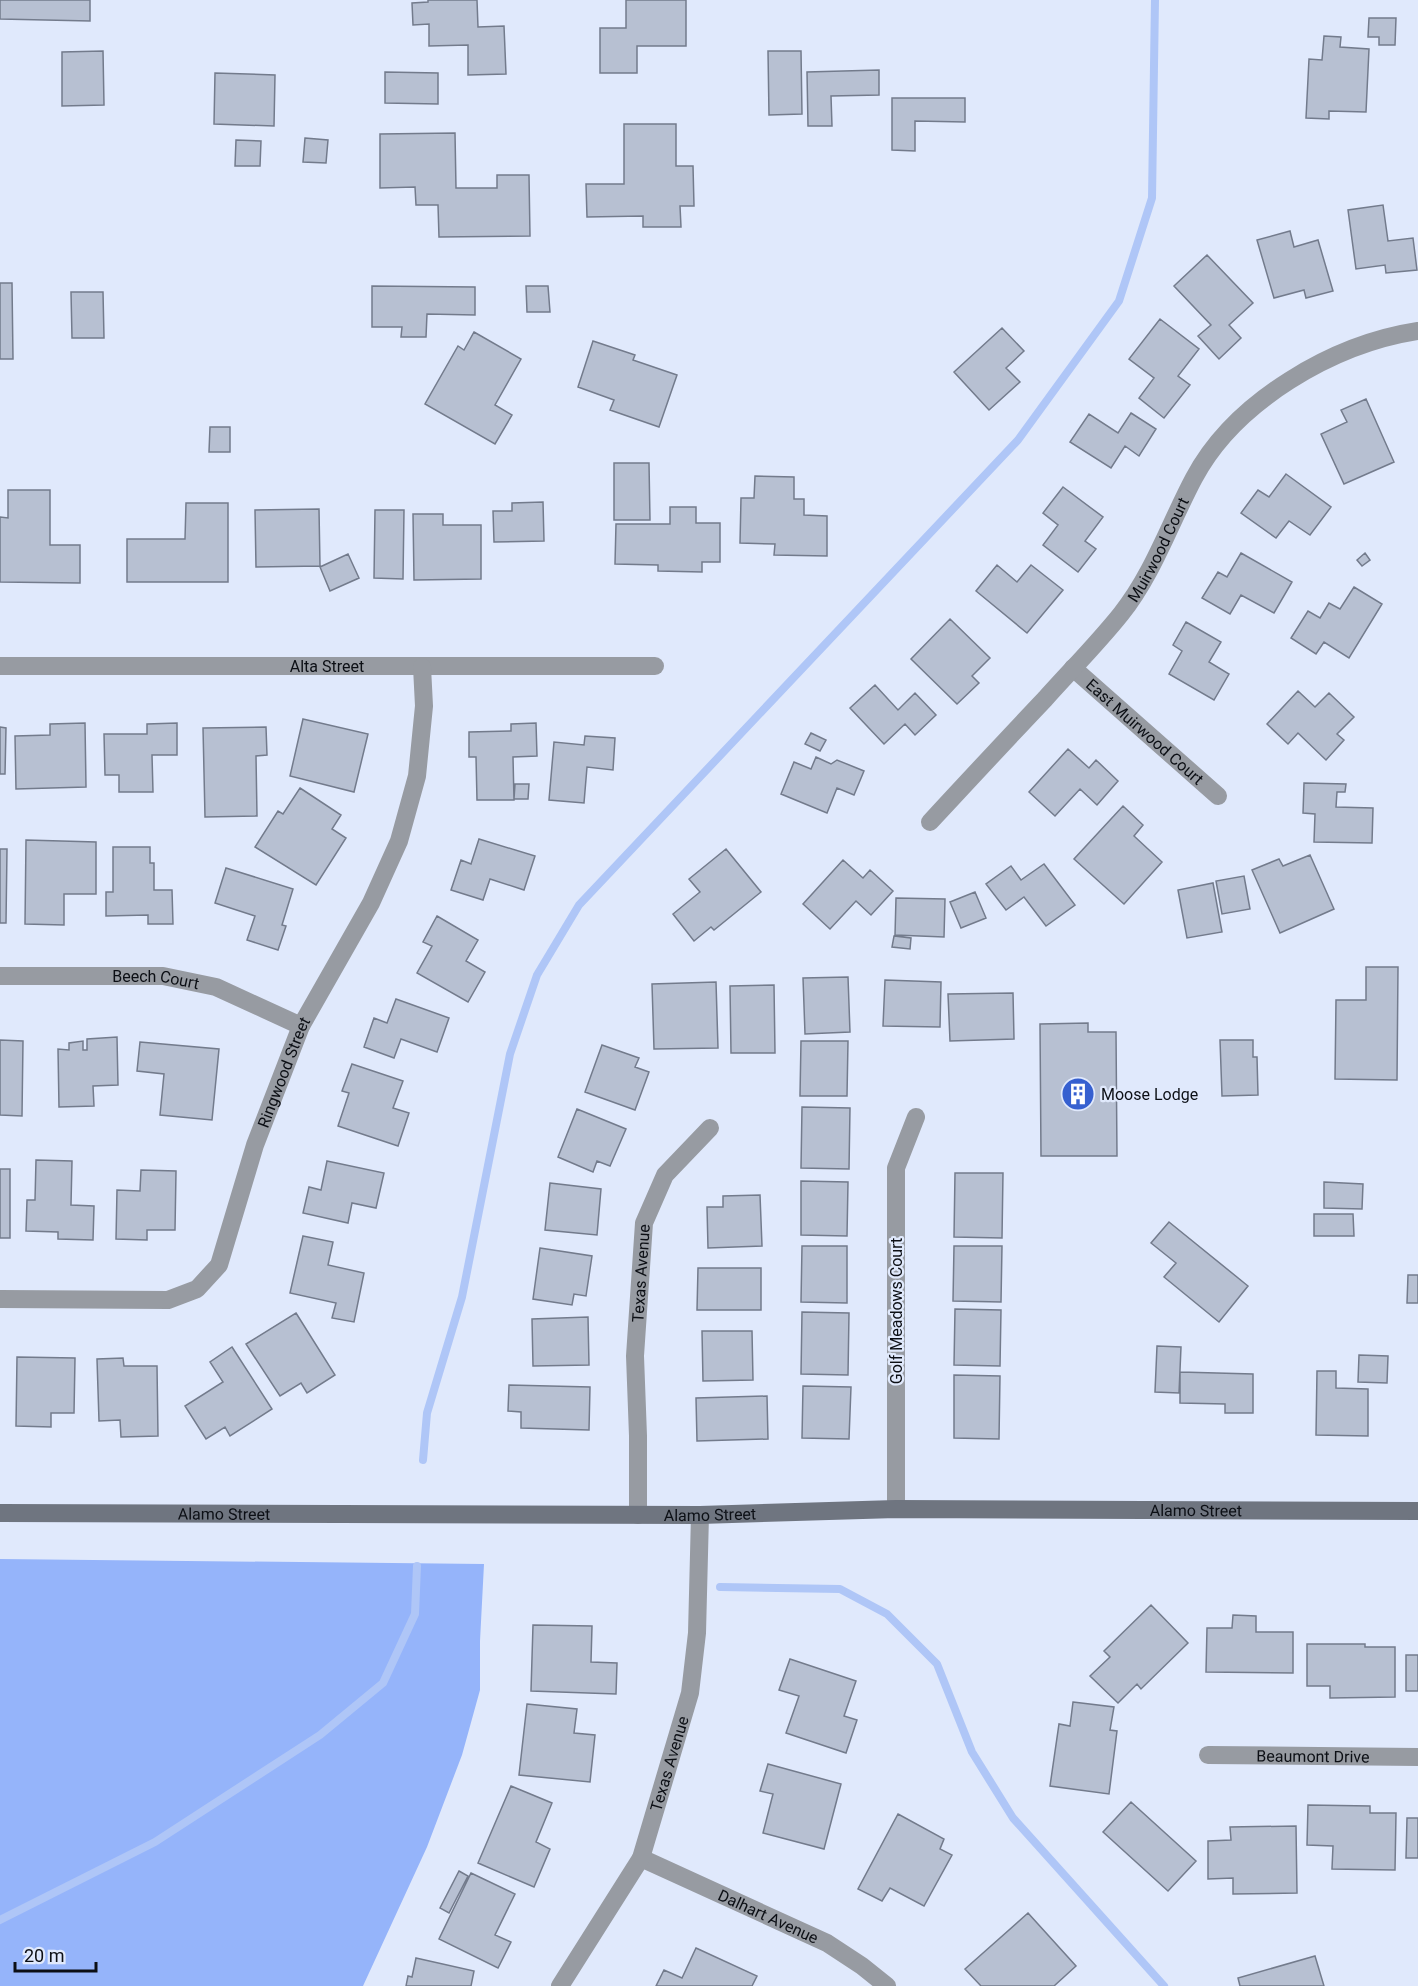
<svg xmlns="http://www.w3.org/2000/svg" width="1418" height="1986" font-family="Roboto,sans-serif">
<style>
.green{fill:#95b4fa}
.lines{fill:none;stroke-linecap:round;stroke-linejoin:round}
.stream{stroke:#afc6f7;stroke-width:8}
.building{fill:#b7c0d2;stroke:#737b8c;stroke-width:1.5}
.street{stroke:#979ba2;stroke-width:18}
.secondary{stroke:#6f7580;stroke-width:18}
.labels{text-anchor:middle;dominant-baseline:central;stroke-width:4.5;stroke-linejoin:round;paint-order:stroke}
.street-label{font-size:16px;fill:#0c0f15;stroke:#e0e9fc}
.poi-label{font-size:16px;fill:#0c0f15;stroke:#e0e9fc;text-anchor:start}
</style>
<rect width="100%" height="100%" fill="#e0e9fc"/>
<path class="green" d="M 0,1559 L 484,1564 L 480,1641 L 480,1690 L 462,1755 L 427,1847 L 363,1986 L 0,1986 Z"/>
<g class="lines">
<path class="stream" d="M 423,1460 L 427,1413 L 462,1297 L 510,1054 L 537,975 L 579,905 L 1018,440 L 1119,301 L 1152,198 L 1155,0
M 720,1587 L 840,1589 L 887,1614 L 937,1664 L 972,1752 L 1013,1818 L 1164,1986
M 0,1920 L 155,1842 L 320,1735 L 383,1683 L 415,1614 L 417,1566"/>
</g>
<path class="building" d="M 0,0 L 90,0 L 90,21 L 0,19 Z
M 428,0 L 477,0 L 478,27 L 504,26 L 506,74 L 468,75 L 468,45 L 429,46 L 429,24 L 413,25 L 412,3 L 428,2 Z
M 626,0 L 686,0 L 686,46 L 637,46 L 637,73 L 600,73 L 600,28 L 626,28 Z
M 1369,18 L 1396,18 L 1395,45 L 1379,45 L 1379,37 L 1368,37 Z
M 1324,36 L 1341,37 L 1340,47 L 1369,49 L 1366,112 L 1329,111 L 1329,119 L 1306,118 L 1309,59 L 1322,60 Z
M 103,51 L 104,105 L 62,106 L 62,52 Z
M 768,51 L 801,51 L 802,114 L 769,115 Z
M 879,70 L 879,95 L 831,96 L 832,126 L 808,126 L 807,72 Z
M 385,72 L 438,73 L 438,104 L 385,103 Z
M 215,73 L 275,75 L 274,126 L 214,124 Z
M 892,98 L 965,98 L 965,122 L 915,121 L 915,151 L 892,150 Z
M 624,124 L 676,124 L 676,166 L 693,166 L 694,206 L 680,206 L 681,227 L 643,227 L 643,216 L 587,217 L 586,184 L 624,184 Z
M 455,133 L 456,188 L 497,188 L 497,175 L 529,175 L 530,236 L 439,237 L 438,205 L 416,205 L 415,187 L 380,188 L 380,134 Z
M 305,138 L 328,140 L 326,163 L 303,162 Z
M 236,140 L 261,141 L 260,166 L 235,166 Z
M 1383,205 L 1388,241 L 1413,238 L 1417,270 L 1386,273 L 1385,265 L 1356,269 L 1348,210 Z
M 1290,231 L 1294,247 L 1318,240 L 1333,291 L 1306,298 L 1304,290 L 1274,298 L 1257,240 Z
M 1207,255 L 1253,303 L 1229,325 L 1241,338 L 1219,359 L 1198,336 L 1211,325 L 1174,286 Z
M 0,283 L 12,283 L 13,359 L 0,359 Z
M 372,286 L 475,287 L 475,315 L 427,314 L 426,337 L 401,337 L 402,327 L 372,327 Z
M 526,286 L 548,286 L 550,312 L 527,312 Z
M 71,292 L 103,292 L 104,338 L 72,338 Z
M 1160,319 L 1199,349 L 1178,376 L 1190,385 L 1164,418 L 1139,398 L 1154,378 L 1129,359 Z
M 1002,328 L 1024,351 L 1006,368 L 1020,382 L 989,410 L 954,372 Z
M 474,332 L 521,359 L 495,405 L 512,415 L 495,444 L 425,404 L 458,346 L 464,350 Z
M 593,341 L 635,355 L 633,360 L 677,375 L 659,427 L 610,410 L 614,400 L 578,387 Z
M 1366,399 L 1394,462 L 1344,484 L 1321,434 L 1347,422 L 1341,410 Z
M 1131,413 L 1156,429 L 1139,456 L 1125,446 L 1111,468 L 1070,442 L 1089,414 L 1118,433 Z
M 210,427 L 230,427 L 230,452 L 209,452 Z
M 614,463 L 649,463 L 650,520 L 614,520 Z
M 1286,474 L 1331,507 L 1310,535 L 1289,521 L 1276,538 L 1241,513 L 1258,490 L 1269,497 Z
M 755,476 L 794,477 L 794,499 L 804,499 L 804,515 L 827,516 L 827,556 L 774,555 L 775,544 L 740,543 L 741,498 L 754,498 Z
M 1063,487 L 1103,517 L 1085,541 L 1096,549 L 1078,572 L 1043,545 L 1058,525 L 1043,513 Z
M 8,490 L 50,490 L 50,545 L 80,545 L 80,583 L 0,582 L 0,517 L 8,518 Z
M 543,502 L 544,541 L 494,542 L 493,511 L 512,511 L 512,503 Z
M 186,503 L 228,503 L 228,582 L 127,582 L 127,539 L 185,539 Z
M 670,507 L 696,507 L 696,523 L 720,523 L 720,562 L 702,562 L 702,572 L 658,571 L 658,565 L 615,564 L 616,524 L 670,524 Z
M 319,509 L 320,566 L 256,567 L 255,510 Z
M 375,510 L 404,510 L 403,579 L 374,578 Z
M 413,514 L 443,514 L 443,525 L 481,525 L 481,579 L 414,580 Z
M 1241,553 L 1292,582 L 1274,613 L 1241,595 L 1230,614 L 1202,598 L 1218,572 L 1227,577 Z
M 1365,553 L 1370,560 L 1362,566 L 1357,560 Z
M 348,554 L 359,578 L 330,591 L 320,567 Z
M 997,565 L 1017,582 L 1031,565 L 1063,590 L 1027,633 L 976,591 Z
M 1354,587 L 1382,604 L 1349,658 L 1324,642 L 1316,654 L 1291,638 L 1308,611 L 1320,618 L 1329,603 L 1340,609 Z
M 950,619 L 990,658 L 972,676 L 979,683 L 957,704 L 911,659 Z
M 1186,622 L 1221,642 L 1209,662 L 1229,674 L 1214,700 L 1169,674 L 1182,651 L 1173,645 Z
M 875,685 L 898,710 L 915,693 L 936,715 L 915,735 L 905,724 L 884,744 L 850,708 Z
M 1298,691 L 1315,707 L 1329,693 L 1354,717 L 1337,734 L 1344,740 L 1326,760 L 1298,733 L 1288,744 L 1267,724 Z
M 303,719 L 368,734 L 354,792 L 290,776 Z
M 85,723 L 86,787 L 16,789 L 15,736 L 50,735 L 50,724 Z
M 177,723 L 177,755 L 152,755 L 153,792 L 119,792 L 119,775 L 105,775 L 104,734 L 147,734 L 147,724 Z
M 536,723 L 537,756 L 513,757 L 514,800 L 477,800 L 476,757 L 469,757 L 469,732 L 511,731 L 511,724 Z
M 0,727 L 6,728 L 5,774 L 0,774 Z
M 266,727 L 267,755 L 256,756 L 257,816 L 205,817 L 203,728 Z
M 811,733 L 826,740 L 820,751 L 805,744 Z
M 585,736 L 615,738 L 613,770 L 587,767 L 584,803 L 549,800 L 554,742 L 584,745 Z
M 1068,749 L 1089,768 L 1096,760 L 1118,781 L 1097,805 L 1080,789 L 1055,816 L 1029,792 Z
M 816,757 L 831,764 L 837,760 L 864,771 L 854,795 L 837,788 L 827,813 L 781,794 L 794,762 L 811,769 Z
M 1304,783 L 1346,784 L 1345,792 L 1337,792 L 1336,807 L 1373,808 L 1372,843 L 1314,842 L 1315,814 L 1303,813 Z
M 515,784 L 529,784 L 528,799 L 514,799 Z
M 300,788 L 341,815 L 332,829 L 346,838 L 316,885 L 255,847 L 278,811 L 283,814 Z
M 1123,806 L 1143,825 L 1134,836 L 1162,862 L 1124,904 L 1074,859 Z
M 479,839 L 535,856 L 524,890 L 490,879 L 483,900 L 451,890 L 461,860 L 471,864 Z
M 26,840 L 96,842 L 96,894 L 64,894 L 64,925 L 25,924 Z
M 113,847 L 150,847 L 150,863 L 154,863 L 154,890 L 172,890 L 173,924 L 148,924 L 148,915 L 106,916 L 106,892 L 113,892 Z
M 0,849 L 7,849 L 6,923 L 0,923 Z
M 726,849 L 761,892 L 714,930 L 711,927 L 694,941 L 673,914 L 700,892 L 689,879 Z
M 1310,855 L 1334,909 L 1280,933 L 1252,870 L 1279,859 L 1283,866 Z
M 843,860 L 863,878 L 870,870 L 893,891 L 871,915 L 856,901 L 830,929 L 803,904 Z
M 1044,864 L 1075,905 L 1046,926 L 1024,897 L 1006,910 L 986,884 L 1011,866 L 1021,880 Z
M 226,868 L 293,889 L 282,925 L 286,926 L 278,950 L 247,940 L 255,916 L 215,903 Z
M 1244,876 L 1250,909 L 1222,914 L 1216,881 Z
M 1213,883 L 1222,932 L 1187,938 L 1178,890 Z
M 975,892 L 986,918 L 961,928 L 950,902 Z
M 896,898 L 945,899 L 944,937 L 895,935 Z
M 437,916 L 478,940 L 466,961 L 485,972 L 468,1002 L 417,973 L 432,946 L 423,942 Z
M 894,936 L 911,938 L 910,949 L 892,947 Z
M 1366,967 L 1398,967 L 1397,1080 L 1335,1079 L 1336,1000 L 1366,1000 Z
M 848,977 L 850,1032 L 805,1034 L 803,978 Z
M 885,980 L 941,982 L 940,1027 L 883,1026 Z
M 716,982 L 718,1048 L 654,1049 L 652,984 Z
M 774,985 L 775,1053 L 731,1053 L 730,986 Z
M 1013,993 L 1014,1039 L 950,1041 L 948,994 Z
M 396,999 L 449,1018 L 437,1052 L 401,1039 L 394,1058 L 364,1047 L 374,1018 L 387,1023 Z
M 1088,1023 L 1088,1032 L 1116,1032 L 1117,1156 L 1041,1156 L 1040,1024 Z
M 117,1037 L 118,1085 L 93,1086 L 94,1106 L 59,1107 L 58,1049 L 69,1050 L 69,1043 L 83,1041 L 83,1050 L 87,1050 L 87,1039 Z
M 0,1040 L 23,1041 L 22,1116 L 0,1115 Z
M 1220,1040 L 1253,1040 L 1253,1057 L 1257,1057 L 1258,1095 L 1222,1096 Z
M 801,1041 L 848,1041 L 847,1096 L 800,1096 Z
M 140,1042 L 219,1049 L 212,1120 L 160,1115 L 164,1074 L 137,1071 Z
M 602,1045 L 639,1058 L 635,1067 L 649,1072 L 635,1110 L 585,1092 Z
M 352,1064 L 403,1081 L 393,1108 L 409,1113 L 398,1146 L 338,1126 L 349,1093 L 342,1091 Z
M 802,1107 L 850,1108 L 849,1169 L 801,1168 Z
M 577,1109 L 626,1129 L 610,1166 L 597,1161 L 593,1172 L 558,1157 Z
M 36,1160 L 72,1161 L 71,1205 L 94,1206 L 93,1240 L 58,1239 L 58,1232 L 26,1231 L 27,1200 L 35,1200 Z
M 327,1161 L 384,1173 L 376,1208 L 352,1203 L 348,1223 L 303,1213 L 309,1187 L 321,1190 Z
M 0,1169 L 10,1169 L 10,1238 L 0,1238 Z
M 141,1170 L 176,1171 L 175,1230 L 147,1230 L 147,1240 L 116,1239 L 117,1190 L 140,1191 Z
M 955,1173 L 1003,1173 L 1002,1238 L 954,1237 Z
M 801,1181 L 848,1182 L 847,1236 L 801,1235 Z
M 1324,1182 L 1363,1184 L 1362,1209 L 1324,1208 Z
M 550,1183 L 601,1189 L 597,1235 L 545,1230 Z
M 760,1195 L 762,1246 L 708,1248 L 707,1207 L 723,1207 L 723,1196 Z
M 1314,1214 L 1353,1214 L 1354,1236 L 1314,1236 Z
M 1169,1222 L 1248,1286 L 1219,1322 L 1164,1277 L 1176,1263 L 1151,1243 Z
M 303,1236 L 333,1242 L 328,1265 L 364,1273 L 354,1322 L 332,1318 L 336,1303 L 290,1293 Z
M 802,1246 L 847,1246 L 847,1303 L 801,1302 Z
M 954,1246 L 1002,1246 L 1001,1302 L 953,1301 Z
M 540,1248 L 592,1256 L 586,1296 L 574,1294 L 572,1305 L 533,1299 Z
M 698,1268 L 761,1268 L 761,1310 L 697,1310 Z
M 1408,1275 L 1418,1275 L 1418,1303 L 1407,1303 Z
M 955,1309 L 1001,1310 L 1000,1366 L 954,1365 Z
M 802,1312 L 849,1313 L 848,1375 L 801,1374 Z
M 296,1313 L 335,1375 L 307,1393 L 301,1383 L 280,1396 L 246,1344 Z
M 588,1317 L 589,1365 L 533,1366 L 532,1319 Z
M 702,1331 L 752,1331 L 753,1380 L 703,1381 Z
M 1157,1346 L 1181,1347 L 1179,1393 L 1155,1392 Z
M 232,1347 L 272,1409 L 230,1436 L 225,1427 L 206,1439 L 185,1406 L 223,1382 L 210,1362 Z
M 1359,1355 L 1388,1356 L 1387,1383 L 1358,1382 Z
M 17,1357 L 75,1358 L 74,1413 L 51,1413 L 51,1427 L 16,1426 Z
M 123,1358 L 124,1366 L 157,1366 L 158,1436 L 121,1437 L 120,1420 L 99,1421 L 97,1359 Z
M 1317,1371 L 1336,1371 L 1336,1388 L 1368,1389 L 1368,1436 L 1316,1435 Z
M 1180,1372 L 1253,1374 L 1253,1413 L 1225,1413 L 1225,1404 L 1180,1403 Z
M 954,1375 L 1000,1376 L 999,1439 L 954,1438 Z
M 509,1385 L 590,1387 L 589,1430 L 521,1428 L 521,1412 L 508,1411 Z
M 803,1386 L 851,1387 L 849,1439 L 802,1438 Z
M 767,1396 L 768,1439 L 697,1441 L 696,1398 Z
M 1151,1605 L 1188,1643 L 1141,1689 L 1137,1684 L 1118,1703 L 1090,1676 L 1110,1657 L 1104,1651 Z
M 1233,1615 L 1256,1616 L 1256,1632 L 1293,1632 L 1293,1673 L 1206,1672 L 1207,1628 L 1232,1628 Z
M 533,1625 L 592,1626 L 591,1662 L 617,1663 L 616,1694 L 531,1691 Z
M 1307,1644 L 1365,1644 L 1365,1647 L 1395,1647 L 1395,1697 L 1330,1698 L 1330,1686 L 1307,1686 Z
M 1406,1655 L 1418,1655 L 1418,1691 L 1406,1691 Z
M 790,1659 L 856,1681 L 844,1716 L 857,1720 L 846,1753 L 786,1733 L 799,1696 L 779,1690 Z
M 1073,1702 L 1114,1707 L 1110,1730 L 1117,1731 L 1109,1794 L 1050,1786 L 1059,1724 L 1070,1726 Z
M 527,1704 L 577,1709 L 574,1733 L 595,1735 L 590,1782 L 519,1775 Z
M 768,1764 L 841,1784 L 824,1849 L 763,1833 L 773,1794 L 760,1791 Z
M 511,1786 L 552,1803 L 536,1842 L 550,1849 L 534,1887 L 478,1863 Z
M 1131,1802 L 1196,1861 L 1168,1891 L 1103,1832 Z
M 1308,1805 L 1370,1806 L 1370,1813 L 1396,1813 L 1395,1870 L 1332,1869 L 1333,1846 L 1307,1845 Z
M 898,1814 L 944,1839 L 940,1849 L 952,1855 L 924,1906 L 890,1888 L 882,1901 L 858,1889 Z
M 1407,1818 L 1418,1818 L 1418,1858 L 1406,1858 Z
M 1296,1826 L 1297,1893 L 1233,1894 L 1233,1878 L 1208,1879 L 1208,1841 L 1231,1840 L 1230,1827 Z
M 459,1871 L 468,1876 L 449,1913 L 440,1908 Z
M 471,1873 L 515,1894 L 495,1935 L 511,1942 L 498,1968 L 439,1939 Z
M 1028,1913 L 1076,1966 L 1054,1986 L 981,1986 L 965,1969 Z
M 696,1948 L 757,1976 L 752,1986 L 656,1986 L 664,1970 L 682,1978 Z
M 1315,1956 L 1324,1986 L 1240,1986 L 1238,1978 Z
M 416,1958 L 474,1971 L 471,1986 L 406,1986 L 408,1976 L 412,1977 Z"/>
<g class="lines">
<g class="street">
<path id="s1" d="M 0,666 L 655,666"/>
<path id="s2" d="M 1073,668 L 1218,796"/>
<path id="s3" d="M 930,822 C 968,781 1006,740 1045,699 C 1070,671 1097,644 1121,614 C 1153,574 1170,523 1194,478 C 1235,401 1333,344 1418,331"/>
<path id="s4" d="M 0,976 L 163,976 L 216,987 L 301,1026"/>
<path id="s5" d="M 0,1299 L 168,1300 L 197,1289 L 219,1265 L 255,1145 L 301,1026 L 371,903 L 399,841 L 417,776 L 424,706 L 422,667"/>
<path d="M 896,1509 L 896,1168 L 916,1117"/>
<path id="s6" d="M 638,1515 L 638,1436 L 635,1356 L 644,1223 L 665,1175 L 710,1128"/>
<path id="s7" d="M 1208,1755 L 1418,1757"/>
<path id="s8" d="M 641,1858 L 827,1943 L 862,1966 L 887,1986"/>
<path id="s9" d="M 560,1986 L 641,1858 L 690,1693 L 697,1633 L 700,1515"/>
</g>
<path class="secondary" id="s10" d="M 0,1513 L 700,1515 L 896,1509 L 1418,1511"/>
</g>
<defs>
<symbol id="building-disc" viewBox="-11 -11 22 22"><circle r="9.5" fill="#3660d0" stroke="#e0e9fc"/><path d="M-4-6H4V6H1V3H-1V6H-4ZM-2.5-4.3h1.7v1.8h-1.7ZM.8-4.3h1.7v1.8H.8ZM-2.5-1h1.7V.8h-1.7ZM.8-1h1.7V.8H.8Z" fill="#fff"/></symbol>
</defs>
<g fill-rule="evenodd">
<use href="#building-disc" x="1059" y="1075" width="38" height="38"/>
</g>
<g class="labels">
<g class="street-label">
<text stroke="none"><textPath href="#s3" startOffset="357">Muirwood Court</textPath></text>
<text stroke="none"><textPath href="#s1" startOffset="327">Alta Street</textPath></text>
<text stroke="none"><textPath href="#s2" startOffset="96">East Muirwood Court</textPath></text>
<text stroke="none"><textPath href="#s4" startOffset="156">Beech Court</textPath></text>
<text stroke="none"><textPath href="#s5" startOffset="435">Ringwood Street</textPath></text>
<text stroke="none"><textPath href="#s6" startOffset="242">Texas Avenue</textPath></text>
<text transform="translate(896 1311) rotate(-90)">Golf Meadows Court</text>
<text stroke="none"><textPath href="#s10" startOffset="1196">Alamo Street</textPath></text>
<text stroke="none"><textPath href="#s10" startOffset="224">Alamo Street</textPath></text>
<text stroke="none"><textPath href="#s10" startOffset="710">Alamo Street</textPath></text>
<text stroke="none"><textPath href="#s7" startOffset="105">Beaumont Drive</textPath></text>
<text stroke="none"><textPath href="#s9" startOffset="250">Texas Avenue</textPath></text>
<text stroke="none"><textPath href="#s8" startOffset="140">Dalhart Avenue</textPath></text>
</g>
<g class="poi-label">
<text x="1101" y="1094">Moose Lodge</text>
</g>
</g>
<path d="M15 1962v9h81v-9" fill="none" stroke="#0c0f15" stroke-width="3"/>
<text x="24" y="1962" font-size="18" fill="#0c0f15" stroke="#e0e9fc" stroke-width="4.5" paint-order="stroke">20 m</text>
</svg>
